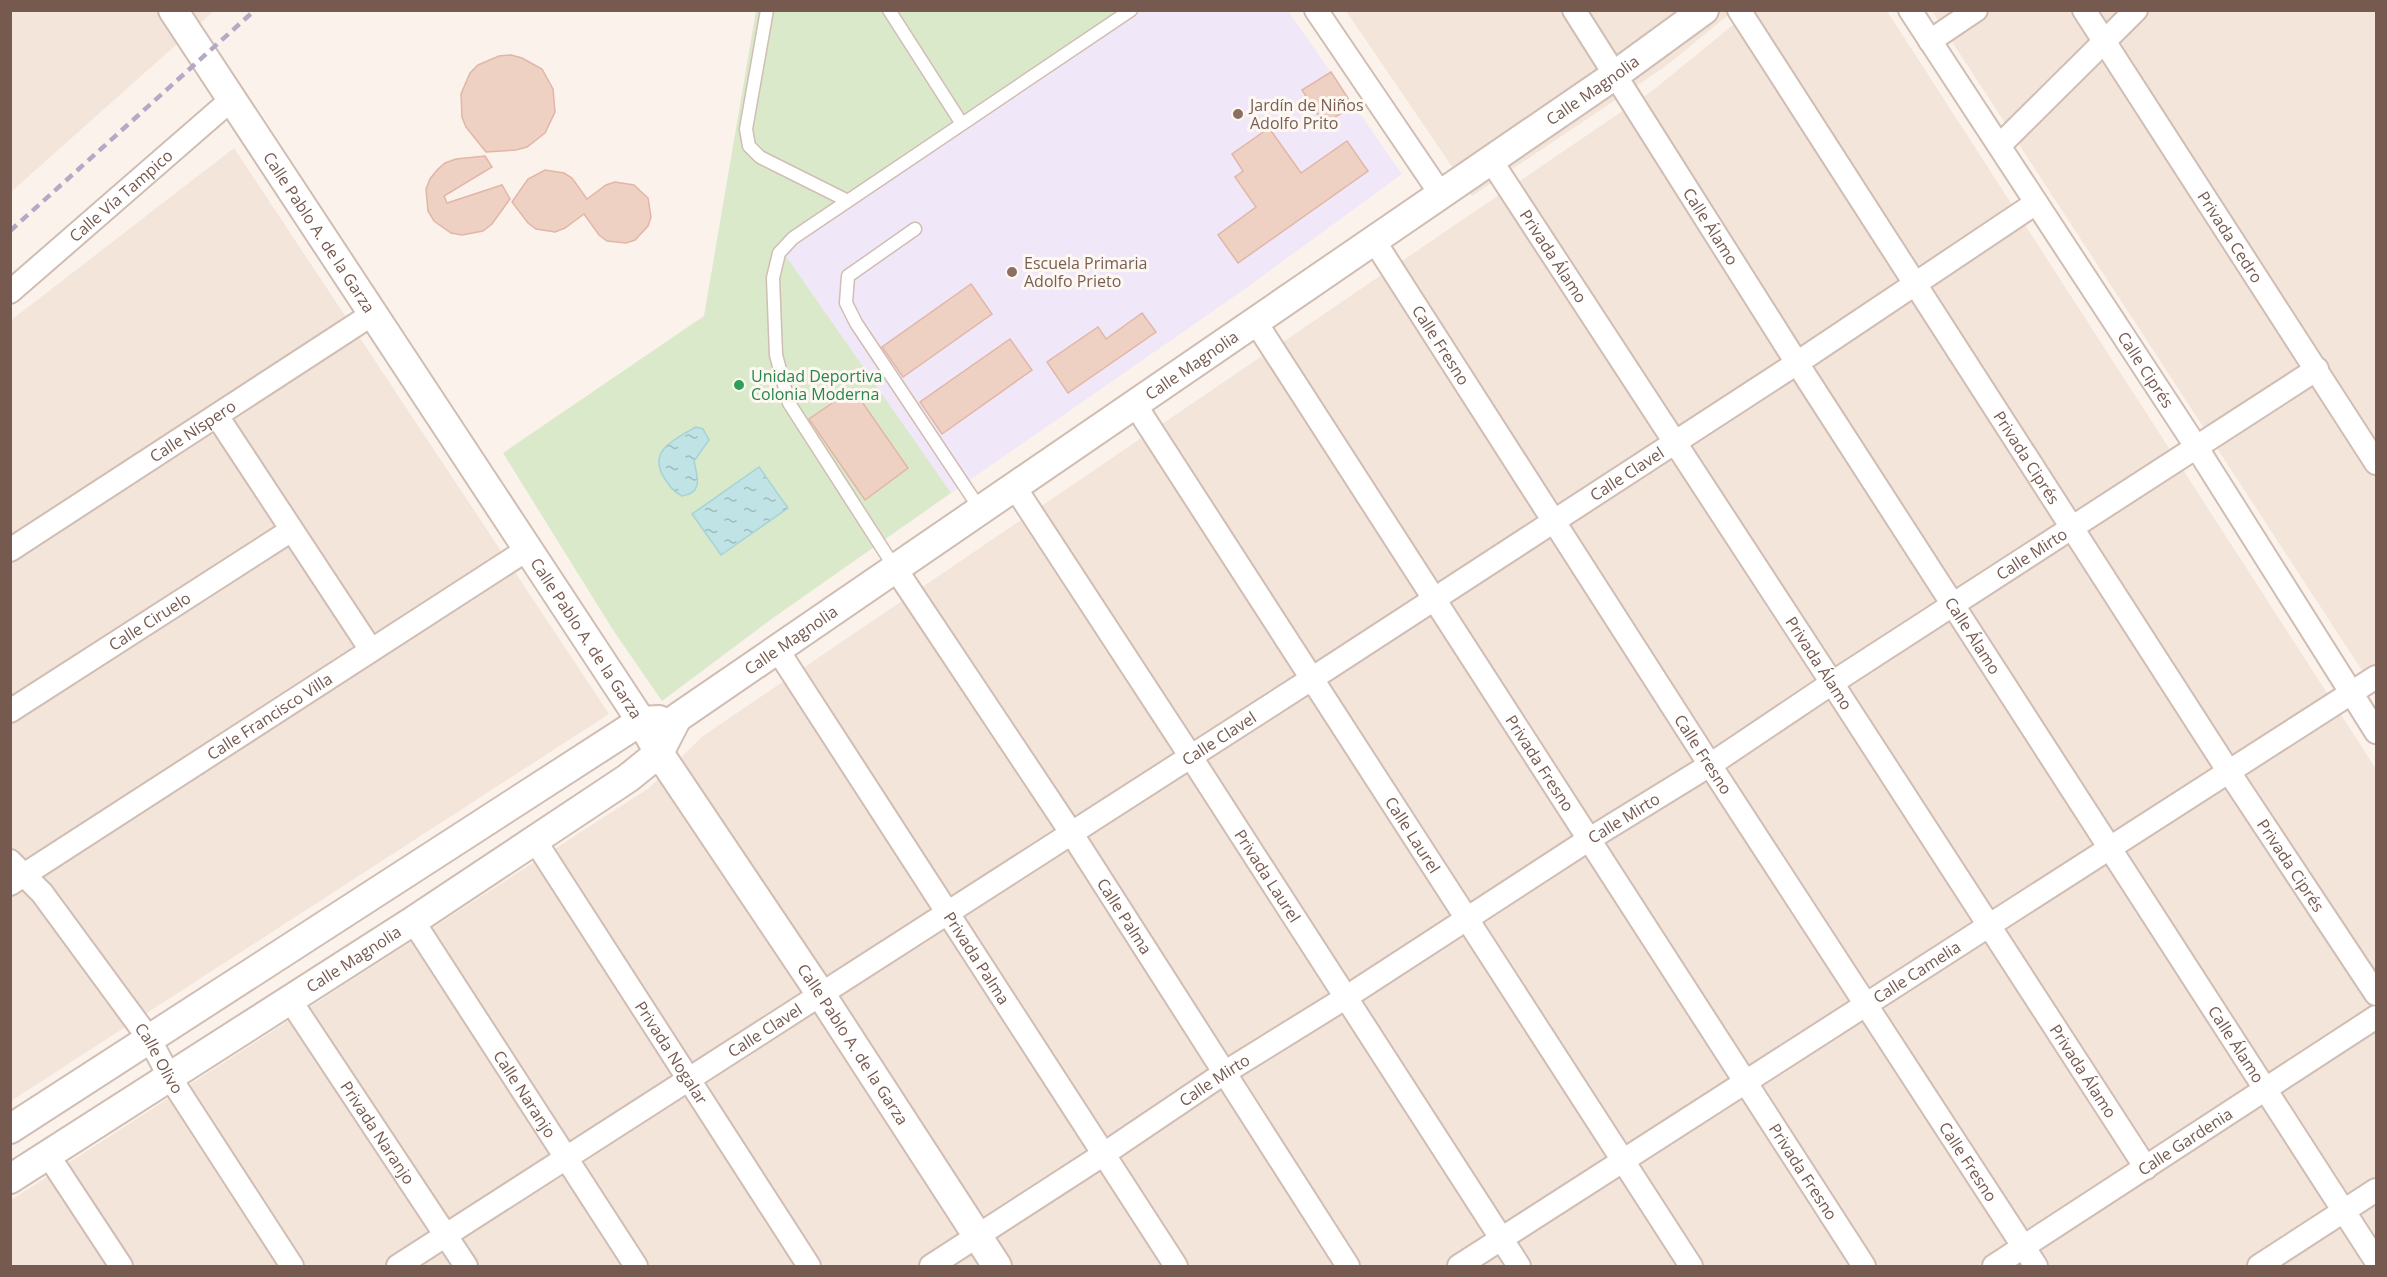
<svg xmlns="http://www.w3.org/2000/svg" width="2387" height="1277" font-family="'Open Sans',sans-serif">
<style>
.residential{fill:#f3e5da}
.education{fill:#f0e7f8}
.pitch{fill:#dae9ca}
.water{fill:url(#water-ripples);stroke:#a7d3d6;stroke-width:1.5}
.building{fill:#efd1c4;stroke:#e1b6a6;stroke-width:1.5}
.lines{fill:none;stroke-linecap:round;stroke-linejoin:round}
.service-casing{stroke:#d0bdb3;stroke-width:15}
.minor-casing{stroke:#d0bdb3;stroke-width:26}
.tertiary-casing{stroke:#d0bdb3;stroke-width:32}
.service{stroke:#fff;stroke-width:12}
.minor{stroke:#fff;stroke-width:22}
.tertiary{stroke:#fff;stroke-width:28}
.rail{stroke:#b6a9c6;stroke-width:4.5;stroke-dasharray:9 6;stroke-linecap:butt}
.education-dot{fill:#8d6e63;stroke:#fef8f2;stroke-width:2}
.leisure-dot{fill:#2e9e5b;stroke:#fef8f2;stroke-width:2}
.labels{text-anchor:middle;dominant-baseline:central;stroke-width:6;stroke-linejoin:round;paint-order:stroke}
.street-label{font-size:16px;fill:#76594f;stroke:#fef8f2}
.education-label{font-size:16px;fill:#785e54;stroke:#fef8f2;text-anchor:start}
.leisure-label{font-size:16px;fill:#27864d;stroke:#fef8f2;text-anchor:start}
</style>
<defs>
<pattern id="water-ripples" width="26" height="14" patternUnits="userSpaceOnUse" patternTransform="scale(1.5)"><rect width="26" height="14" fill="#c0e3e5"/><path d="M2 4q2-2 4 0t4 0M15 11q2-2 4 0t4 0" fill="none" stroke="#a1bbbc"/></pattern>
</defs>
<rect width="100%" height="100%" fill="#fbf3eb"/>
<path class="residential" d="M 11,11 L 214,11 L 11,192 Z
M 1346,11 L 1733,11 L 1666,66 L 1472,196 Z
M 1750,11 L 1887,11 L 2376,769 L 2376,1266 L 11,1266 L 11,1200 L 649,788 L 703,736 L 1652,91 Z
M 1932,11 L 2376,11 L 2376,692 Z
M 234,148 L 609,714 L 11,1101 L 10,321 Z"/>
<path class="education" d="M 1139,11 L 1288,11 L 1402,174 L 1242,291 L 951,493 L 782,253 Z"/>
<path class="pitch" d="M 756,11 L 1139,11 L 783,252 L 951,493 L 773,618 L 662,701 L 613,630 L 503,453 L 704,316 Z"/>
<path class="water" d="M 696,427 L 703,429 L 709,440 L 694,461 C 697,476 704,493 682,496 C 673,491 670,487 665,479 C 646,451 675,439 696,427 Z
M 759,467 L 788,508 L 721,555 L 692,514 Z"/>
<path class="building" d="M 511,55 L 522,58 L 542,69 L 553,89 L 555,112 L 545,133 L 527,147 L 516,150 L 486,152 L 466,127 L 462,117 L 461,94 L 470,73 L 478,65 L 499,56 Z
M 1331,72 L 1353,106 L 1324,124 L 1302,90 Z
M 1269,128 L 1301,173 L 1347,141 L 1368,171 L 1238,263 L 1218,235 L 1256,207 L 1235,177 L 1243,171 L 1232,154 Z
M 485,156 L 492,167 L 444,196 L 447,203 L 502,185 L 510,199 L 492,224 L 483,231 L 462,235 L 451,233 L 434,221 L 428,211 L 426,189 L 430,179 L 437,170 L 445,163 L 456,159 Z
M 545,170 L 564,173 L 572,178 L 587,199 L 606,185 L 615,182 L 634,185 L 648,198 L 651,217 L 648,226 L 635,240 L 626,243 L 607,241 L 599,235 L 584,214 L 565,228 L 555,232 L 536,229 L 528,223 L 512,202 L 528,179 Z
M 971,284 L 992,314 L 903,377 L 882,347 Z
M 1142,313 L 1156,332 L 1068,393 L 1047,362 L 1098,327 L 1106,339 Z
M 1010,339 L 1032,370 L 942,434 L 920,402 Z
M 853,389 L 908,468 L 865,500 L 809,419 Z"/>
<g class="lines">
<defs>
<path id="service" d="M 767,10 L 746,129 L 749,146 L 760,157 L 848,201
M 889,10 L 962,124
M 915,229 L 848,276 L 846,303 L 856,323 L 980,509
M 895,568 L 789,403 L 776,355 L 773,278 L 779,253 L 793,238 L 1131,10"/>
<g id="minor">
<path d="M 1316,10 L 1440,193"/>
<path id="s1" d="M 1574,10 L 1797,363 L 2376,1261"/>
<path id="s2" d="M 1739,10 L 2229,772 L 2376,994"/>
<path id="s3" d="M 1910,10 L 2197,448 L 2376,732"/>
<path id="s4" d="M 2084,10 L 2376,463"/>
<path d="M 1930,41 L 1976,10"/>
<path d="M 2000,145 L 2136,10"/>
<path id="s5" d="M 1490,159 L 1832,683 L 2146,1168"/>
<path id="s6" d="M 1373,239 L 1710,765 L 2036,1266"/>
<path id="s7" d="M 10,292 L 232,99"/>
<path id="s8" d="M 1255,321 L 1864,1266"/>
<path id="s9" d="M 1134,403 L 1691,1266"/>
<path d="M 217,416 L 371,650"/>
<path id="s10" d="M 1014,486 L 1191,757 L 1519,1266"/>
<path id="s11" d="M 10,550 L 374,313"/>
<path id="s12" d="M 895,568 L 1072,834 L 1348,1266"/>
<path id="s13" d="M 777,649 L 1176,1266"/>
<path id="s14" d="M 10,711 L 290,531"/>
<path id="s15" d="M 534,839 L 809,1266"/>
<path id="s16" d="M 10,861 L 42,893 L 150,1040 L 169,1076 L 292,1266"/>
<path id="s17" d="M 10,884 L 528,549"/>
<path id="s18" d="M 413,921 L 636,1266"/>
<path id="s19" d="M 290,1000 L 466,1266"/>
<path d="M 48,1155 L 121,1266"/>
<path id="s20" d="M 398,1266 L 1313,678 L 1797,363 L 2036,203"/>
<path id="s21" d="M 931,1266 L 1104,1154 L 1224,1073 L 1345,998 L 1588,840 L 1710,765 L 1832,683 L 2317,369"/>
<path id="s22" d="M 1459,1266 L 2376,677"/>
<path id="s23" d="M 1994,1266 L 2376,1017"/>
<path d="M 2259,1266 L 2376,1190"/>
</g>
<g id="tertiary">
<path id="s24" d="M 173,10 L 641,721 L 659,753 L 820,993 L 997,1266"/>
<path d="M 10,1129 L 641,721 L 659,720"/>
<path id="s25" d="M 10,1179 L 413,921 L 628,778 L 659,753 L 677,718 L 1615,75 L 1704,10"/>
</g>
</defs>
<use href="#service" class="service-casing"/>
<use href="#minor" class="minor-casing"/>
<use href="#tertiary" class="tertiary-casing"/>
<use href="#service" class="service"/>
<use href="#minor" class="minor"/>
<use href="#tertiary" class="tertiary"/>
<path class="rail" d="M 10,231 L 255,10"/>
</g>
<g class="education-dot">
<circle cx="1238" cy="114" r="6"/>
<circle cx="1012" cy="272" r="6"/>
</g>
<circle class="leisure-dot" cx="739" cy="385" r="6"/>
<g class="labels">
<g class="street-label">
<text stroke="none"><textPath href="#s25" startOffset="1926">Calle Magnolia</textPath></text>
<text stroke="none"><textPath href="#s7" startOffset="147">Calle Vía Tampico</textPath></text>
<text stroke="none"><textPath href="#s1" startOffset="256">Calle Álamo</textPath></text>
<text stroke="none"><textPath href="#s24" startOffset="266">Calle Pablo A. de la Garza</textPath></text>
<text stroke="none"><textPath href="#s4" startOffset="270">Privada Cedro</textPath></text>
<text stroke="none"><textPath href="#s5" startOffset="116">Privada Álamo</textPath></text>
<text stroke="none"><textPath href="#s6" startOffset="126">Calle Fresno</textPath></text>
<text stroke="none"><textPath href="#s25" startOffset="1440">Calle Magnolia</textPath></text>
<text stroke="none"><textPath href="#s3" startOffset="430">Calle Ciprés</textPath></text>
<text stroke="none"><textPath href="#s11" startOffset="218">Calle Níspero</textPath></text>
<text stroke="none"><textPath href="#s2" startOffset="532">Privada Ciprés</textPath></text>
<text stroke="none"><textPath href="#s20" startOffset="1462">Calle Clavel</textPath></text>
<text stroke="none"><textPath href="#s21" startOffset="1311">Calle Mirto</textPath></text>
<text stroke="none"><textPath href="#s14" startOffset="166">Calle Ciruelo</textPath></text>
<text stroke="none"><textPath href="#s1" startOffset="742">Calle Álamo</textPath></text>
<text stroke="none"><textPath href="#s24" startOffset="752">Calle Pablo A. de la Garza</textPath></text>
<text stroke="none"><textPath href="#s25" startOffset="954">Calle Magnolia</textPath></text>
<text stroke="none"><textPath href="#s5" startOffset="602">Privada Álamo</textPath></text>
<text stroke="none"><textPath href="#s17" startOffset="309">Calle Francisco Villa</textPath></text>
<text stroke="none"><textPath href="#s20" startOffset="976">Calle Clavel</textPath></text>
<text stroke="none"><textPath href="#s6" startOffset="612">Calle Fresno</textPath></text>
<text stroke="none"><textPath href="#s8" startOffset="526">Privada Fresno</textPath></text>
<text stroke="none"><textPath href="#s21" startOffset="825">Calle Mirto</textPath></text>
<text stroke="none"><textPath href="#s9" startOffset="514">Calle Laurel</textPath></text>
<text stroke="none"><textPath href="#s2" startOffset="1018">Privada Ciprés</textPath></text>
<text stroke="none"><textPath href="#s10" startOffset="465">Privada Laurel</textPath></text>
<text stroke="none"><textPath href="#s12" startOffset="417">Calle Palma</textPath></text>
<text stroke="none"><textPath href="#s13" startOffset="368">Privada Palma</textPath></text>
<text stroke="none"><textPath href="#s25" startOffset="408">Calle Magnolia</textPath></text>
<text stroke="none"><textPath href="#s22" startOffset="544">Calle Camelia</textPath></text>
<text stroke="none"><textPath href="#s20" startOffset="436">Calle Clavel</textPath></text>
<text stroke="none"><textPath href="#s24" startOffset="1238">Calle Pablo A. de la Garza</textPath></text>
<text stroke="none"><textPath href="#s1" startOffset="1228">Calle Álamo</textPath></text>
<text stroke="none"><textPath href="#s15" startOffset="254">Privada Nogalar</textPath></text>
<text stroke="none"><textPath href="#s16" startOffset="248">Calle Olivo</textPath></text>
<text stroke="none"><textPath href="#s5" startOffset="1088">Privada Álamo</textPath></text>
<text stroke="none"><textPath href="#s21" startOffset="339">Calle Mirto</textPath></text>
<text stroke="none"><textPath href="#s18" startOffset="206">Calle Naranjo</textPath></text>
<text stroke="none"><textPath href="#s19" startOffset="159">Privada Naranjo</textPath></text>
<text stroke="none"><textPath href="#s23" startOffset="228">Calle Gardenia</textPath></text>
<text stroke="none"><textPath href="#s6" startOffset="1098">Calle Fresno</textPath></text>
<text stroke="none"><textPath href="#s8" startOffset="1012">Privada Fresno</textPath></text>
</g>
<g class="education-label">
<text x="1250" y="105">Jardín de Niños<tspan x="1250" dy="18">Adolfo Prito</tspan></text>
<text x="1024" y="263">Escuela Primaria<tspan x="1024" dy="18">Adolfo Prieto</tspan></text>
</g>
<g class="leisure-label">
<text x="751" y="376">Unidad Deportiva<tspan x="751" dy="18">Colonia Moderna</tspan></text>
</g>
</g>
<rect width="2387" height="1277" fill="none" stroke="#76594f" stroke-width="24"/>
</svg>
